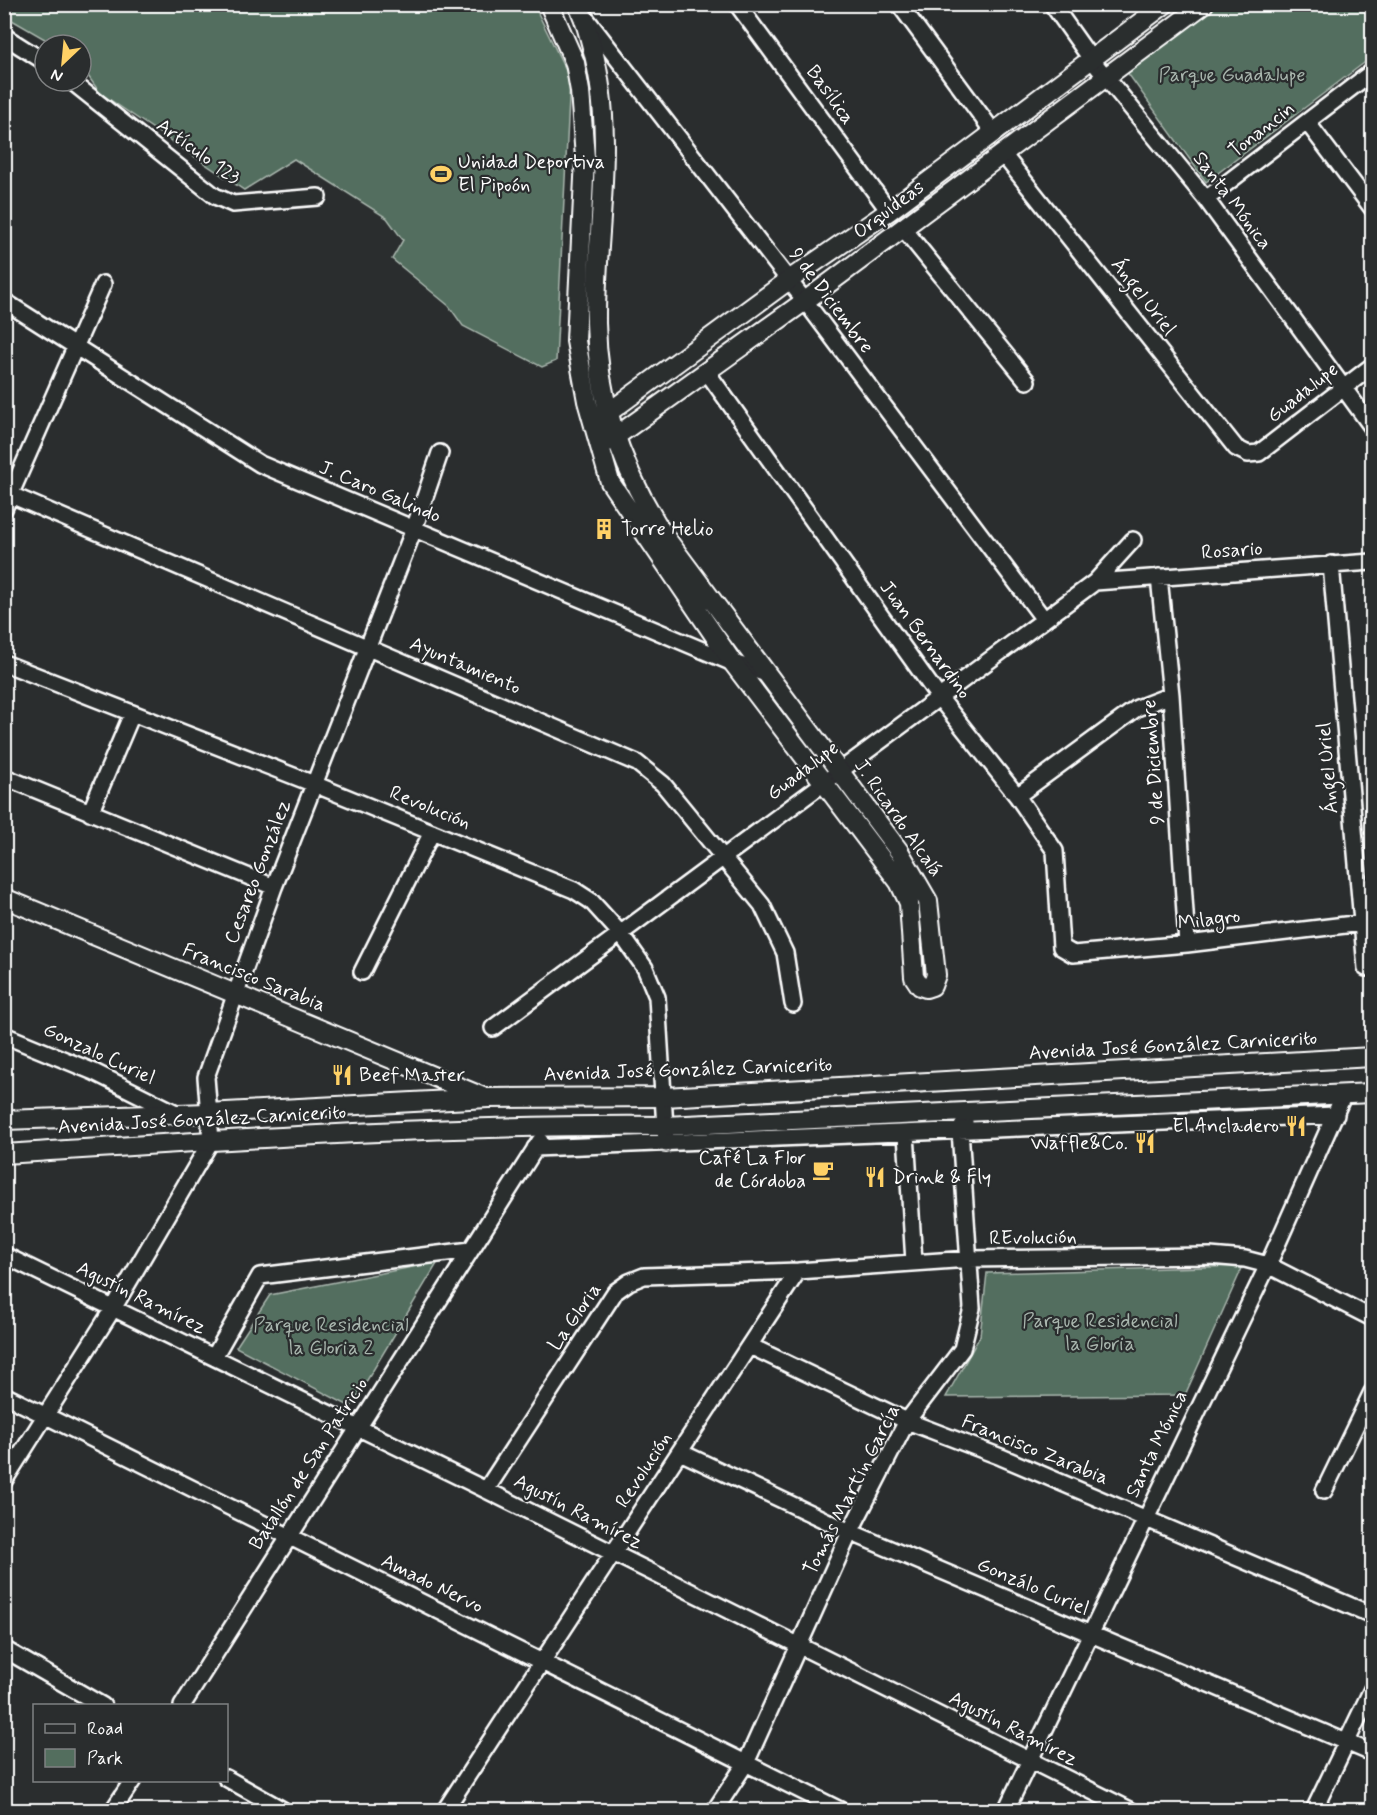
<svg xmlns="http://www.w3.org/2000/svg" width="1377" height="1815" font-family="Mynerve,sans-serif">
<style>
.green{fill:#536e5e;stroke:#a9b6ae;stroke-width:1.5}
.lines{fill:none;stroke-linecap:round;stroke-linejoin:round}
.minor-casing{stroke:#fff;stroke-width:20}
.tertiary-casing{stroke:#fff;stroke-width:22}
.minor{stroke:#2a2d2e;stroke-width:15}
.tertiary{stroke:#2a2d2e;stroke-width:18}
.labels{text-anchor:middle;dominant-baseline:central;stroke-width:4.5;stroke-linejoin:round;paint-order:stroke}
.park-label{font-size:20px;fill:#a9b6ae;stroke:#2a2d2e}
.street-label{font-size:20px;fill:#fff;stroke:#2a2d2e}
.poi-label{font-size:20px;fill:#fff;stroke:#2a2d2e;text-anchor:start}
</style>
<rect width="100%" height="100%" fill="#2a2d2e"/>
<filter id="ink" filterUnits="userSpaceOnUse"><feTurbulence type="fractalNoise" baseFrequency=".0167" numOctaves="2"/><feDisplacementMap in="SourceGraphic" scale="12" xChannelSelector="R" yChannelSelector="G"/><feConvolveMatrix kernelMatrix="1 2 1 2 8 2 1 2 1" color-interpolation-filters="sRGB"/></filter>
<g filter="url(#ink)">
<path class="green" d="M 5,4 L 534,5 L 570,79 L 556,361 L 542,367 L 463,326 L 449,306 L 392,259 L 403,240 L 387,218 L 294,159 L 244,190 L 100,93 L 81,66 L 81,45 L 55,45 L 5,16 Z
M 1208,5 L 1372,5 L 1372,57 L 1206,182 L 1124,68 Z
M 438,1262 L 351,1407 L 236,1347 L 270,1295 Z
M 1243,1266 L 1185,1395 L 946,1397 L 980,1336 L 987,1273 Z"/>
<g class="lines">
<defs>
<path id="minor" d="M 737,4 L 889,211
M 899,4 L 994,133
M 1052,4 L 1091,59 L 1206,199 L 1372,427
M 585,17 L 805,301 L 1043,618
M 4,36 L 45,62
M 71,81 L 215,196 L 233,204 L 318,197
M 1307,122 L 1372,208
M 1002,153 L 1236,448 L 1248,454 L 1259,453 L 1372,366
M 1206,199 L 1372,72
M 903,228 L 1027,381
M 4,301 L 260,464 L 733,663 L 764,673
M 707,372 L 938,696 L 1017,796 L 1055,851 L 1061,947 L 1073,954 L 1187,944 L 1362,923
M 4,492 L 637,763 L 663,784 L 762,905 L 785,953 L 793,1004
M 4,509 L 103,284
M 1331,564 L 1366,968
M 1159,577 L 1171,695 L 1187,944
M 1095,582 L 1372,562
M 4,663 L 314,784 L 574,890 L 591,901 L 621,934 L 645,968 L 657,997 L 666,1144
M 7,778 L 274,887
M 1017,796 L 1137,708 L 1171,695
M 90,813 L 132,714
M 362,972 L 432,832
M 493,1028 L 1095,582 L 1133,540
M 4,1035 L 94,1072 L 176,1113
M 906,1134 L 914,1262
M 535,1148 L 1336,1115
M 4,1255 L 486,1490 L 1130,1810
M 750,1346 L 907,1421 L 1001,1457 L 1372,1615
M 214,1357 L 260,1276 L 471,1250
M 4,1395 L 840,1810
M 680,1452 L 850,1532 L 1372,1753
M 4,1481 L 114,1307 L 211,1141 L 206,1077 L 274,887 L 414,529 L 440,453
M 486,1490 L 615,1292 L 629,1282 L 644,1276 L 798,1271 L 969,1259 L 1210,1256 L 1245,1259 L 1268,1265 L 1372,1318
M 1324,1491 L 1372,1392
M 4,1649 L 103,1706
M 182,1706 L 540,1141
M 226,1778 L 283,1810
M 113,1810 L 133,1780
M 445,1810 L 798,1271
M 715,1810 L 746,1763 L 850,1532 L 907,1421 L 962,1349 L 972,1308 L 960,1130 L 965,1122
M 1006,1810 L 1268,1265 L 1344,1094
M 1314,1810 L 1372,1689"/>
<path id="tertiary" d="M 549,4 L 575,63 L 580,91 L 585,158 L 576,341 L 587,401 L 610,482 L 733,663 L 899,882 L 909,903 L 914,977 L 920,986 L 926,988 L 932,986 L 936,975 L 928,901 L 899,851 L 665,537 C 624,473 597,400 596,323 C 595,231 617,138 592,47 C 588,33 585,17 577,4
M 601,418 L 789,280 L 889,211 L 1165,4
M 608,442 L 805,301 L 1204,4
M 4,898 L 483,1097
M 4,1120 L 207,1113 L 488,1098 L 664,1097 L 1372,1057
M 4,1154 C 224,1140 444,1124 665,1126 L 1372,1093"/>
</defs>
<use href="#minor" class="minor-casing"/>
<use href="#tertiary" class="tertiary-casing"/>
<use href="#minor" class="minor"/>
<use href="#tertiary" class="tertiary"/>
</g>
</g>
<defs>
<symbol id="stadium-bare" viewBox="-9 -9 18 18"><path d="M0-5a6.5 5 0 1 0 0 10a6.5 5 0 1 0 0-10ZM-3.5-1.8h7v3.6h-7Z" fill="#ffd166" stroke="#2a2d2e" stroke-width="2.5" paint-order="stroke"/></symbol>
<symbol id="building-bare" viewBox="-9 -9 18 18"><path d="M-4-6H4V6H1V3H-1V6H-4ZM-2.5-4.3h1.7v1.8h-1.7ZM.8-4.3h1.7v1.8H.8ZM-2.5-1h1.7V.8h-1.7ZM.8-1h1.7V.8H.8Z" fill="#ffd166" stroke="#2a2d2e" stroke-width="2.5" paint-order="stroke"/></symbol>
<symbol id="restaurant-bare" viewBox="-9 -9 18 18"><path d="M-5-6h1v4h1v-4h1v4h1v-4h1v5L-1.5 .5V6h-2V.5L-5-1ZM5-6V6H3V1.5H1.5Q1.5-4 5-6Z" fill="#ffd166" stroke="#2a2d2e" stroke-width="2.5" paint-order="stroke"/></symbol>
<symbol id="cafe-bare" viewBox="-9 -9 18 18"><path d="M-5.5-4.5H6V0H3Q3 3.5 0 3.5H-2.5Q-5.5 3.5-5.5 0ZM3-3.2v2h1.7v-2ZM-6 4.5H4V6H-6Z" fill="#ffd166" stroke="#2a2d2e" stroke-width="2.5" paint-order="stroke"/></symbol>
</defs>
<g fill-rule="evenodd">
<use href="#stadium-bare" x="426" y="159" width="30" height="30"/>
<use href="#building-bare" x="589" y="514" width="30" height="30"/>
<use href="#restaurant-bare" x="327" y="1060" width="30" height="30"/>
<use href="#restaurant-bare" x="1281" y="1111" width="30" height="30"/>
<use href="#restaurant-bare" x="1130" y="1128" width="30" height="30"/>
<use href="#cafe-bare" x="808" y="1155" width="30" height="30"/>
<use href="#restaurant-bare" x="860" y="1162" width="30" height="30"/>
</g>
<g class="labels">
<g class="park-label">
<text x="1232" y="75">Parque Guadalupe</text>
<text x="1100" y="1321">Parque Residencial<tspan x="1100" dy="23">la Gloria</tspan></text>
<text x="331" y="1325">Parque Residencial<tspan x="331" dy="23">la Gloria 2</tspan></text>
</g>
<g class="street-label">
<text transform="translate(830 95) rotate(54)">Basílica</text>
<text transform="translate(1262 130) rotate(-38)">Tonancin</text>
<text transform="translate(198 152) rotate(36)">Artículo 123</text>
<text transform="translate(1232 201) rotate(53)">Santa Mónica</text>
<text transform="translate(889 210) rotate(-37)">Orquídeas</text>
<text transform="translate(1143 297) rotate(52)">Ángel Uriel</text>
<text transform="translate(831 301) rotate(53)">9 de Diciembre</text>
<text transform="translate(1303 393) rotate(-38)">Guadalupe</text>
<text transform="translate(380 492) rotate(23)">J. Caro Galindo</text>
<text transform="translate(1232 551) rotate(-4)">Rosario</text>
<text transform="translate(925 640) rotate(54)">Juan Bernardino</text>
<text transform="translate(465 666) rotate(23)">Ayuntamiento</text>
<text transform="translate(1154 762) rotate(-94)">9 de Diciembre</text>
<text transform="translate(1328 768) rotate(-95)">Ángel Uriel</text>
<text transform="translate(803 771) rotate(-37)">Guadalupe</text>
<text transform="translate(430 808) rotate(22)">Revolución</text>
<text transform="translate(898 818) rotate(55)">J. Ricardo Alcalá</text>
<text transform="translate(258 872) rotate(-69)">Cesareo González</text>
<text transform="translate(1209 920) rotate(-7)">Milagro</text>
<text transform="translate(254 978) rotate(22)">Francisco Sarabia</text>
<text transform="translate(1173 1046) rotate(-3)">Avenida José González Carnicerito</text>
<text transform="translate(99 1054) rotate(25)">Gonzalo Curiel</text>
<text transform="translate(688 1070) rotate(-2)">Avenida José González Carnicerito</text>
<text transform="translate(202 1120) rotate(-3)">Avenida José González Carnicerito</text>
<text transform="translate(1033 1238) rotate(-1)">REvolución</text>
<text transform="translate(141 1298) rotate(26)">Agustín Ramírez</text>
<text transform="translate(575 1317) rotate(-55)">La Gloria</text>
<text transform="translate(1157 1444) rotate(-64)">Santa Mónica</text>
<text transform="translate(1035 1450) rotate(22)">Francisco Zarabia</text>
<text transform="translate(309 1464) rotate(-57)">Batallón de San Patricio</text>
<text transform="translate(644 1470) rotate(-57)">Revolución</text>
<text transform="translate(852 1490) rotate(-63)">Tomás Martín García</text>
<text transform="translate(578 1512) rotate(27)">Agustín Ramírez</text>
<text transform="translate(432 1584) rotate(26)">Amado Nervo</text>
<text transform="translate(1033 1587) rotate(23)">Gonzálo Curiel</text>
<text transform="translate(1013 1729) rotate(27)">Agustín Ramírez</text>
</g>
<g class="poi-label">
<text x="458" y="162">Unidad Deportiva<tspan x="458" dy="23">El Pipoón</tspan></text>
<text x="621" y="529">Torre Helio</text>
<text x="359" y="1075">Beef Master</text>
<text x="1279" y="1126" text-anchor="end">El Ancladero</text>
<text x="1128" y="1143" text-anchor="end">Waffle&amp;Co.</text>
<text x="806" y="1158" text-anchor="end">Café La Flor<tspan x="806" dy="23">de Córdoba</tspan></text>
<text x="892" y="1177">Drink &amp; Fly</text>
</g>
</g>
<rect width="1377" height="1815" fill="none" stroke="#2a2d2e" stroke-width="24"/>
<rect x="12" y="12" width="1353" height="1791" fill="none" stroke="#fff" stroke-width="2" filter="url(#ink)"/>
<rect x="33" y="1704" width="195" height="78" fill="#2a2d2e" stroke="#7f8182" stroke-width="1.5"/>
<rect x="45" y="1724" width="30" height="9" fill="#2a2d2e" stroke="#7f8182" stroke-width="1.5"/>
<text x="87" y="1734" font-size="18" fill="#ffffff">Road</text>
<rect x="45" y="1749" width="30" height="18" fill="#536e5e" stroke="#7f8182" stroke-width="1.5"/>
<text x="87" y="1764" font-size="18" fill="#ffffff">Park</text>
<g transform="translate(63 63) rotate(206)"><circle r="28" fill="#2a2d2e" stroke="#7f8182" stroke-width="1.5"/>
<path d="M0-4.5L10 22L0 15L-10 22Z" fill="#ffd166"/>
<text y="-9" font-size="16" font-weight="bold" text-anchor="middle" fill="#ffffff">N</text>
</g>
</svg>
